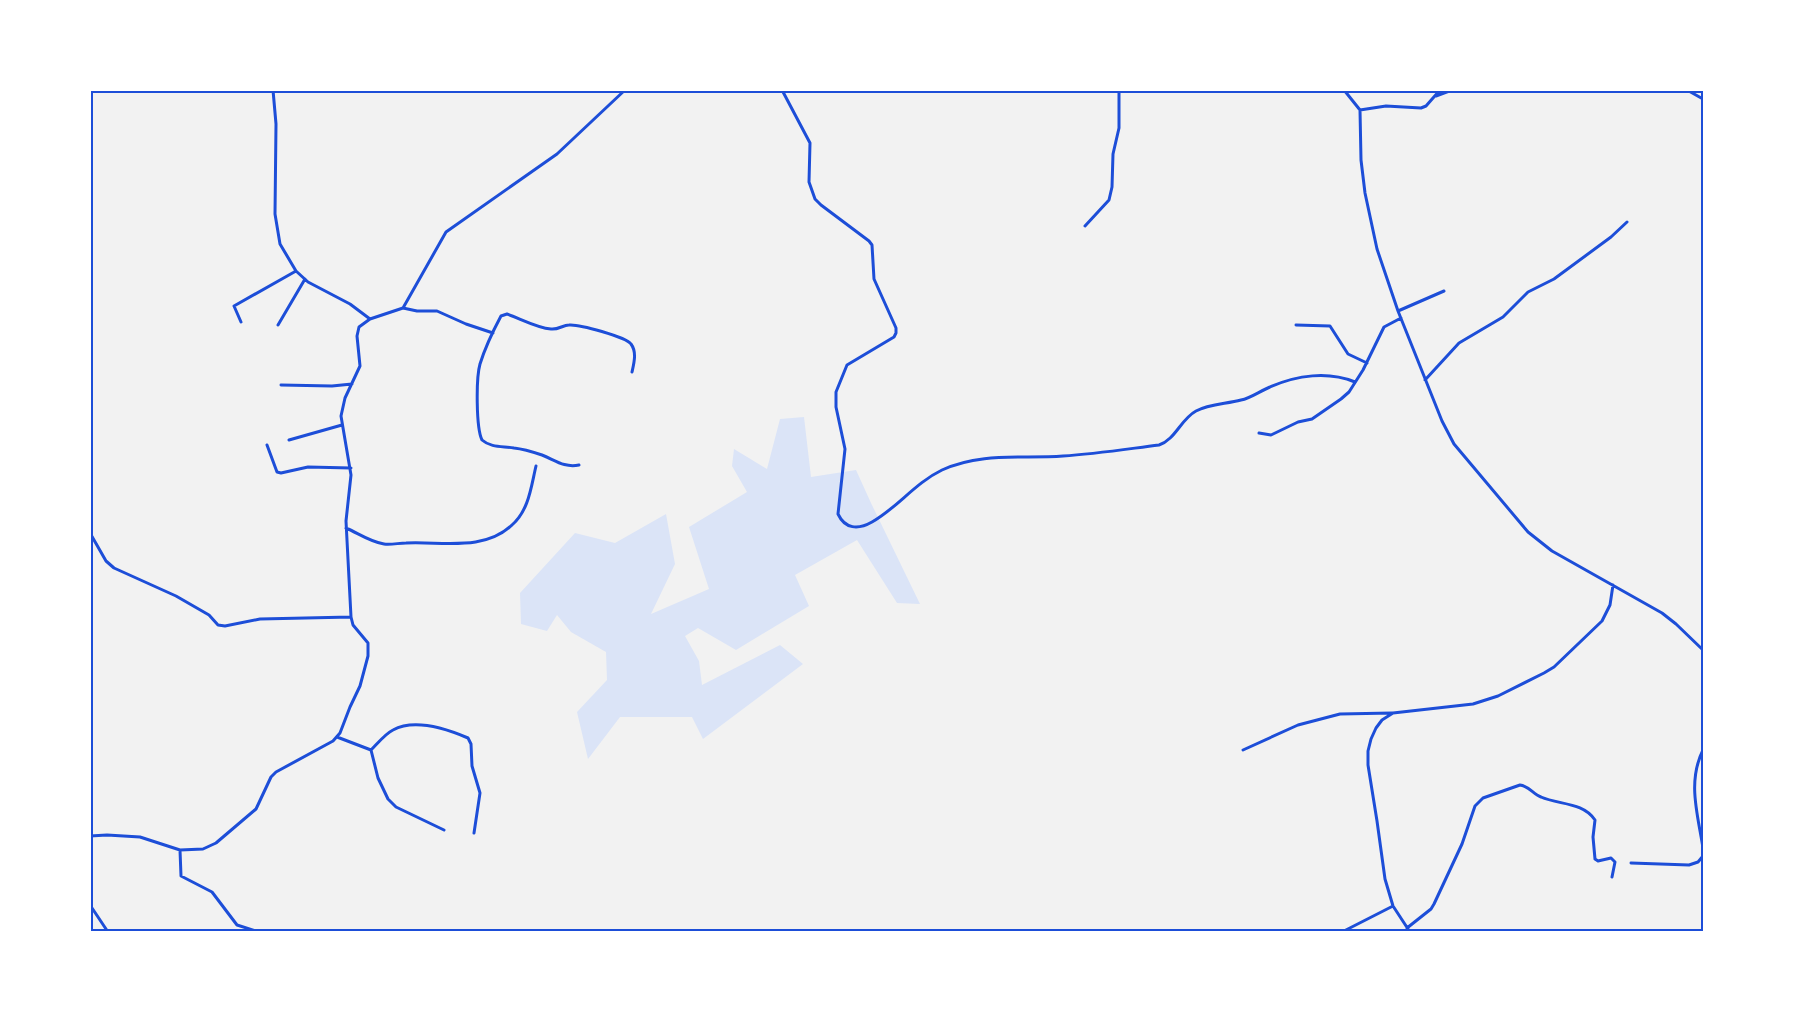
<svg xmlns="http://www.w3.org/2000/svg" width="1793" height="1022" font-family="Bitter,serif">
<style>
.green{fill:#dbe4f7}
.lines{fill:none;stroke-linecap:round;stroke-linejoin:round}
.minor{stroke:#1d4ed8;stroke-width:3}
.neatline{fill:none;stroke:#1d4ed8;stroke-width:2}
</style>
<rect width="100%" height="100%" fill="#f2f2f2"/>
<path class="green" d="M 804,417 L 811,477 L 856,470 L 871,503 L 920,604 L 897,603 L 857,540 L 795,575 L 809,606 L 736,650 L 698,628 L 685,636 L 699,661 L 702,685 L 780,645 L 803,664 L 703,739 L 692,717 L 620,717 L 588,759 L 577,712 L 607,680 L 606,652 L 571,632 L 557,615 L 547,631 L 521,624 L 520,593 L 575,533 L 615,543 L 666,514 L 675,564 L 651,614 L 709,589 L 689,527 L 747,492 L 732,466 L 734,449 L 767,469 L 780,419 Z"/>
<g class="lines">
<path class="minor" d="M 273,90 L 276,124 L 275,214 L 280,244 L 296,271 L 308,282 L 350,304 L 370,319
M 782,90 L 810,143 L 809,182 L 815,199 L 821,205 L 869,241 L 872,245 L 874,279 L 896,328 L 896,333 L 894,337 L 847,365 L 836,392 L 836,407 L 845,449 L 838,514 C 845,529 858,530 872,522 C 897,508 915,483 942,470 C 981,452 1022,459 1063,456 C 1095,454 1127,449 1159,445 C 1175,440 1181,419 1196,411 C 1209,404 1226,404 1241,400 C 1251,398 1260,391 1270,387 C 1297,375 1328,371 1355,382
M 1344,90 L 1360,110 L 1361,160 L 1365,193 L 1377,249 L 1398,311 L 1442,421 L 1454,444 L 1528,532 L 1552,551 L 1662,613 L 1676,624 L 1703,650
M 1687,90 L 1703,99
M 1436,96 L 1452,90
M 1360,110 L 1386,106 L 1421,108 L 1426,106 L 1440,90
M 1085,226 L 1109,200 L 1112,187 L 1113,154 L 1119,128 L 1119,90
M 403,308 L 417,311 L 437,311 L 466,324 L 493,333
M 1398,311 L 1444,291
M 241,322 L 234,306 L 296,271
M 278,325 L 305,279
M 1296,325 L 1330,326 L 1348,354 L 1367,363
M 1425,380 L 1459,343 L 1503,317 L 1528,292 L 1554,279 L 1611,237 L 1627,222
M 281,385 L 332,386 L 352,384
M 1259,433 L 1271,435 L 1298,422 L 1312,419 L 1341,399 L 1349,392 L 1363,370 L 1384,327 L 1401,318
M 289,440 L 342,425
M 267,445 L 277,472 L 281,473 L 308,467 L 351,468
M 579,465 C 564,468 555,460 542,455 C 533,452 523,449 514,448 C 503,446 491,448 482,440 C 476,428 476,378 480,364 C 485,348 493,331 501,316 L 507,314 C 521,319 537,328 551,329 C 558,330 563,325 569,325 C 579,324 626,337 631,344 C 637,352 634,363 632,372
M 346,528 C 358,533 370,542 384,544 C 391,545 399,543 406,543 C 441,541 484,552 512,525 C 529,510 531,487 536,466
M 90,533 L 106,561 L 114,568 L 176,596 L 209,615 L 218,625 L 225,626 L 260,619 L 351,617
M 337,737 L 371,750 L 378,778 L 388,799 L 396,807 L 444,830
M 371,750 C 378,743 385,734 393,730 C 415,718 447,729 468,738 L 471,744 L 472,766 L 480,793 L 474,833
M 1243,750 L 1298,725 L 1340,714 L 1392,713
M 1703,750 C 1687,782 1698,815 1703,848
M 90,836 L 107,835 L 140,837 L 180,850 L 203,849 L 216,843 L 256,809 L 271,777 L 276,772 L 333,741 L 340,733 L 350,707 L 360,686 L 368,656 L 368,643 L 353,625 L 351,617 L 346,521 L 351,475 L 341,416 L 345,398 L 360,366 L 357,336 L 359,327 L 370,319 L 403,308 L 446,232 L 557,154 L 625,90
M 180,850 L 181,876 L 212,892 L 237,925 L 259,932
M 1631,863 L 1689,865 L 1698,862 L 1703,856
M 90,905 L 108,932
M 1407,928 L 1431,909 L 1434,904 L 1462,844 L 1475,806 L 1483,798 L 1520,785 C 1529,786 1533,794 1541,797 C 1559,805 1583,802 1595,820 L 1593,837 L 1595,859 L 1598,861 L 1611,858 L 1615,862 L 1612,877
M 1342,932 L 1393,906
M 1410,932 L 1393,906 L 1385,879 L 1377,821 L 1368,765 L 1368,751 L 1371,739 L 1376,728 L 1382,720 L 1393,713 L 1473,704 L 1498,696 L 1544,673 L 1554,667 L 1602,621 L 1610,605 L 1613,585"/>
</g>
<rect width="1793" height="1022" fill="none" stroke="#ffffff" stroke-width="183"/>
<rect x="92" y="92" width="1610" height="838" class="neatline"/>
</svg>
